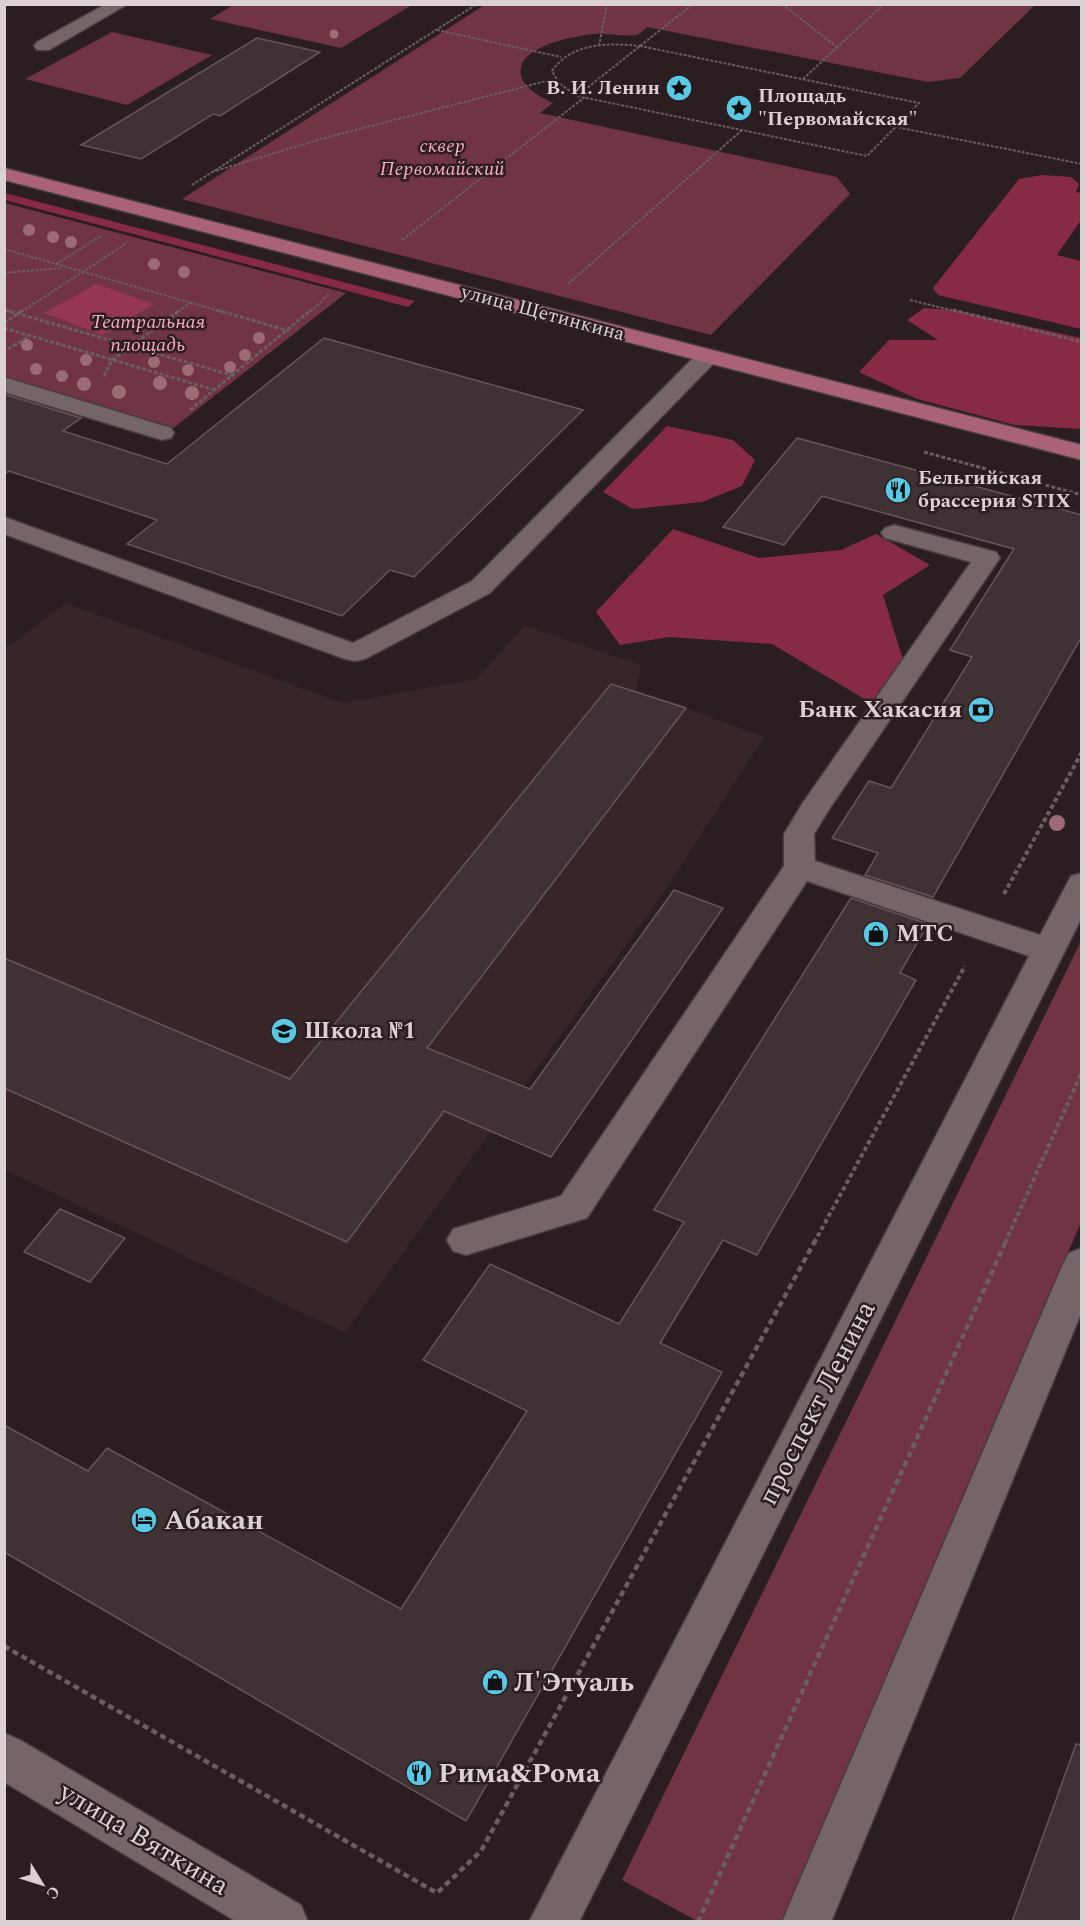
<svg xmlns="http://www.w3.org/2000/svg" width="1086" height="1926" font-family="Spectral,serif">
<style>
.built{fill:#382528}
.green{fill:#703442}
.forest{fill:#872b45}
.water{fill:#953750}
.building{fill:#403134;stroke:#665659;stroke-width:1.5}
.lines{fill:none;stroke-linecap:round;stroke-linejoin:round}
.minor-casing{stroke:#473c3e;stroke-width:3}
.major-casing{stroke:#473c3e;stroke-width:3}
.path-far3{stroke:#6a5e60;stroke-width:2;stroke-dasharray:3 1.5;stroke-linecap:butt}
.path-far2{stroke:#6a5e60;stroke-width:3;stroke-dasharray:4 2;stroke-linecap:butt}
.path-far1{stroke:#6a5e60;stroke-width:4;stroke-dasharray:4.5 3;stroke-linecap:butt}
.path{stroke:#6a5e60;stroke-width:4.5;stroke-dasharray:6 4;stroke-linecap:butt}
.minor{fill:#756567;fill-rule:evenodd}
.major{fill:#a96374;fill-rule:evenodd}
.tree{fill:#9c6b74}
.labels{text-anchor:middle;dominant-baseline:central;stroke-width:5;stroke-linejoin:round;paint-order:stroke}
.far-poi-label{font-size:20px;font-weight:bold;fill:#dbd1d3;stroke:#2b1e20;text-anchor:start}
.far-park-label{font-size:20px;font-style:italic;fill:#f9aab9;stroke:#2b1e20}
.far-street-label{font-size:20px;fill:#dbd1d3;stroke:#2b1e20}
.poi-label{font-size:24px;font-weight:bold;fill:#dbd1d3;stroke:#2b1e20;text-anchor:start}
.near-street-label{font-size:28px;fill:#dbd1d3;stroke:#2b1e20}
.near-poi-label{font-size:28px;font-weight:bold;fill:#dbd1d3;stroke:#2b1e20;text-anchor:start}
</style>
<rect width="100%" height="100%" fill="#2b1e20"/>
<path class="built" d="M 65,603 L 343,703 L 476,679 L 525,626 L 641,665 L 636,690 L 764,737 L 664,892 L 345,1333 L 5,1170 L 4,644 L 9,646 Z"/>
<path class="green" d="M 235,4 L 412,4 L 412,5 L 341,48 L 210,19 Z
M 486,4 L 1035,4 L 1035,5 L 960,78 L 928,82 L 647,27 C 644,30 640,34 636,35 C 623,37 608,33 594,34 C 575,36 526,45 521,67 C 517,85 539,96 553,103 L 540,113 L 837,177 L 850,194 L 711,335 L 182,199 Z
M 112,32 L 212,55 L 127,105 L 25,79 Z
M 5,203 L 346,293 L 167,433 L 5,383 Z
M 1081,941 L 1081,1222 L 788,1921 L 697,1921 L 622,1880 Z"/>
<path class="forest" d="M 1042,175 L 1071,177 L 1079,184 L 1076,192 L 1081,193 L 1081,220 L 1057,255 L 1081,261 L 1081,329 L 938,295 L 933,288 L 1019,179 Z
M 4,193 L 5,193 L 415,301 L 408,307 L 5,200 Z
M 924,308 L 954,310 L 1081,338 L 1081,429 L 1015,425 L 917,399 L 859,372 L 889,340 L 938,340 L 907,320 Z
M 667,426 L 733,440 L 755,460 L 742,486 L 702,502 L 633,509 L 603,492 Z
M 673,529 L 759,558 L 841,550 L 876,534 L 930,565 L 883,595 L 904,663 L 883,710 L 772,644 L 669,637 L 620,645 L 596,612 Z"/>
<path class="water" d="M 96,284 L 154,304 L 103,335 L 44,313 Z"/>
<path class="building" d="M 257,38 L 320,52 L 220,116 L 213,114 L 141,159 L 81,145 Z
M 324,338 L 583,410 L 414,577 L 390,570 L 342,616 L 127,544 L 157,520 L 9,471 L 4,474 L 4,394 L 81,418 L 63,431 L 167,464 Z
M 797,438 L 1082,515 L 1082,636 L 933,897 L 865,875 L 878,853 L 832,838 L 869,781 L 891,788 L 972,657 L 950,650 L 1014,549 L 822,496 L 784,545 L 723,527 Z
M 611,684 L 686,708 L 427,1048 L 530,1089 L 674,890 L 723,908 L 551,1157 L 444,1111 L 347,1242 L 4,1088 L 4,958 L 290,1079 Z
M 851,898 L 928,924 L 900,973 L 916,980 L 757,1255 L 723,1240 L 660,1343 L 722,1372 L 466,1821 L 4,1552 L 4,1425 L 88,1471 L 107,1448 L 401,1609 L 527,1411 L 423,1360 L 490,1264 L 619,1324 L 684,1222 L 654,1210 Z
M 60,1209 L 125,1238 L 90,1282 L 24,1252 Z
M 1076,1744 L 1082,1745 L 1082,1922 L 1012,1922 Z"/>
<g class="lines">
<defs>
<path id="minor" d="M 106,4 L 128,4 L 49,50 L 37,50 L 34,46 L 37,42 Z
M 707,350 L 715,352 L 718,357 L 715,362 L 490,593 L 365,659 L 355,661 L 345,659 L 4,534 L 4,517 L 353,643 L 472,581 L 699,352 Z
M 4,377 L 171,428 L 174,433 L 171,438 L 162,440 L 4,392 Z
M 894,525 L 996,552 L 1000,558 L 830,808 L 814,834 L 815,861 L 1040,935 L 1071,876 L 1082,873 L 1082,917 L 579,1922 L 529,1922 L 1029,956 L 807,881 L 587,1218 L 466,1255 L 453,1251 L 447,1240 L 453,1229 L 561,1196 L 784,866 L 784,834 L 802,804 L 971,562 L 885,538 L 881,533 L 885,528 Z
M 1082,1248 L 1082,1311 L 831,1922 L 782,1922 L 1063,1264 L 1069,1253 Z
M 4,1733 L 20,1740 L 301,1905 L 308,1922 L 237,1922 L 4,1782 Z"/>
<path id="major" d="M 4,168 L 1082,445 L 1082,460 L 4,180 Z"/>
</defs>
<use href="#minor" class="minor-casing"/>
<use href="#major" class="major-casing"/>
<path class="path-far3" d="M 782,4 L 837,47
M 437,30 L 561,57
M 599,46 L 607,4
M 640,46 L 693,4
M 803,79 L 884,4
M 577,96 L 867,156 L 919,103 L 640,46
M 577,96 L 559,83 L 552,71 C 572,42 608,43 640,46
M 577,96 L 640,46
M 876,123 L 1082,164
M 212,172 L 328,137 L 554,79
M 192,185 L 477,4
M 402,240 L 585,97
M 4,249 L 223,312
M 56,264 L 101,236
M 4,273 L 63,268
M 568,284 L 742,130
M 910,300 L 959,312
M 4,310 L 11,312
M 21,312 L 127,243
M 178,312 L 190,303
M 310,312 L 329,294"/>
<path class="path-far2" d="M 5,310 L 235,376
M 217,310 L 289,331
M 953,310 L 1082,342
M 4,323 L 23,310
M 4,328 L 215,390
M 8,349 L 30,336
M 104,376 L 112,360 L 180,310
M 190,410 L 311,310
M 924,452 L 1082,495"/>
<path class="path-far1" d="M 1004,894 L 1082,752
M 814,1243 L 965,966
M 1005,1243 L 1082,1072"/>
<path class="path" d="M 4,1646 L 437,1893 L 481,1851 L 815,1241
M 698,1922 L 1006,1241"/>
<use href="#minor" class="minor"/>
<use href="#major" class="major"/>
</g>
<g class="tree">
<circle cx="334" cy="34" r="4.5"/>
<circle cx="29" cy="230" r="6"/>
<circle cx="53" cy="237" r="6"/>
<circle cx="71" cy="242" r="6"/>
<circle cx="154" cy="264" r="6"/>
<circle cx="184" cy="272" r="6"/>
<circle cx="259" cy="338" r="6"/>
<circle cx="27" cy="345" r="6"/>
<circle cx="245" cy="355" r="6"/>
<circle cx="86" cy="360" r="6"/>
<circle cx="154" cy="362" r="6"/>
<circle cx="230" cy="367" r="6"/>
<circle cx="36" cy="369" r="6"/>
<circle cx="188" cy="370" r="6"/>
<circle cx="62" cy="376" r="6"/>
<circle cx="160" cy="383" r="7"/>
<circle cx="84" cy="384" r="7"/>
<circle cx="119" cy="392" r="7"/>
<circle cx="192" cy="393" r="7"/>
<circle cx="1057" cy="823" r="8"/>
</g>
<defs>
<symbol id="sight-disc" viewBox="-11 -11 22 22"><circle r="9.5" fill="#59c8e4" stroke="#2b1e20"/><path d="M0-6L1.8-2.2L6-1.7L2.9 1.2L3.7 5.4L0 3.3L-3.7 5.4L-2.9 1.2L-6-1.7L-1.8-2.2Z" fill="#111"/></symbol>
<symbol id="restaurant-disc" viewBox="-11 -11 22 22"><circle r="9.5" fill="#59c8e4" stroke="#2b1e20"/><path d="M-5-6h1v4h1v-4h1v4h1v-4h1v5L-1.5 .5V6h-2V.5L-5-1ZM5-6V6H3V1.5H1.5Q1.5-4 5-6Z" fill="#111"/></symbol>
<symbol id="bank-disc" viewBox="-11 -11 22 22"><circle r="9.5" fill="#59c8e4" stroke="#2b1e20"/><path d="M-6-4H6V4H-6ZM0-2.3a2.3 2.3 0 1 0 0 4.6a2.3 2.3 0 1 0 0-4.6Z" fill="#111"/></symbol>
<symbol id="shop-disc" viewBox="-11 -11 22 22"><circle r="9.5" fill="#59c8e4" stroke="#2b1e20"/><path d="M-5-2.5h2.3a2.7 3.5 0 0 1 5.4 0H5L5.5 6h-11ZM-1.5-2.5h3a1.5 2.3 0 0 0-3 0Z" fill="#111"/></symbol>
<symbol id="school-disc" viewBox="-11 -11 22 22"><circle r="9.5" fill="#59c8e4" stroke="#2b1e20"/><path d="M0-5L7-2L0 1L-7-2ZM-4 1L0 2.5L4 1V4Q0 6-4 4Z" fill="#111"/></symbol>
<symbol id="hotel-disc" viewBox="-11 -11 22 22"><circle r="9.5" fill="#59c8e4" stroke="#2b1e20"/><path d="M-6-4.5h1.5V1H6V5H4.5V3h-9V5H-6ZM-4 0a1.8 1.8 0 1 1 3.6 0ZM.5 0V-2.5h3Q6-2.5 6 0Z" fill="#111"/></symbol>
</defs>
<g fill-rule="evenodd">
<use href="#sight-disc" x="664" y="73" width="30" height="30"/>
<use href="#sight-disc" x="724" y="93" width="30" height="30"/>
<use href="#restaurant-disc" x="883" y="475" width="30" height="30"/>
<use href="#bank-disc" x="966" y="695" width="30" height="30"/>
<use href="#shop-disc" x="861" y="919" width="30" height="30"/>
<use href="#school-disc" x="269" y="1016" width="30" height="30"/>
<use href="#hotel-disc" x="129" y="1505" width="30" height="30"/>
<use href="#shop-disc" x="480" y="1667" width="30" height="30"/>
<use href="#restaurant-disc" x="404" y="1758" width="30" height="30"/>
</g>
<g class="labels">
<g class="far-poi-label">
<text x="660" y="88" text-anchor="end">В. И. Ленин</text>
<text x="758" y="96">Площадь<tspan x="758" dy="23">"Первомайская"</tspan></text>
<text x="918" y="478">Бельгийская<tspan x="918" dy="23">брассерия STIX</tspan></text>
</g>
<g class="far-park-label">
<text x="442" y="146">сквер<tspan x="442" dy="23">Первомайский</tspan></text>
<text x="148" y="322">Театральная<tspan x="148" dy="23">площадь</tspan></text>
</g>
<g class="far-street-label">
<text transform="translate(543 313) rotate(15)">улица Щетинкина</text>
</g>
<g class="poi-label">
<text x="962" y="710" text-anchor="end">Банк Хакасия</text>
<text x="896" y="934">МТС</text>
<text x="304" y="1031">Школа №1</text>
</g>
<g class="near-street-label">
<text transform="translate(817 1403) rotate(-63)">проспект Ленина</text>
<text transform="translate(144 1839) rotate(31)">улица Вяткина</text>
</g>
<g class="near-poi-label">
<text x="164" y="1520">Абакан</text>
<text x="514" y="1682">Л'Этуаль</text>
<text x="438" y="1773">Рима&amp;Рома</text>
</g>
</g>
<rect width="1086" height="1926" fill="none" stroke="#dbd1d3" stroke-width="12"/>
<g transform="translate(42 1884) rotate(128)" stroke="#2b1e20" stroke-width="4.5" paint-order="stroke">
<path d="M0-4.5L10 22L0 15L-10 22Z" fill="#dbd1d3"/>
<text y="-9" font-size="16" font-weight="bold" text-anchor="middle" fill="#dbd1d3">С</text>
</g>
</svg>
